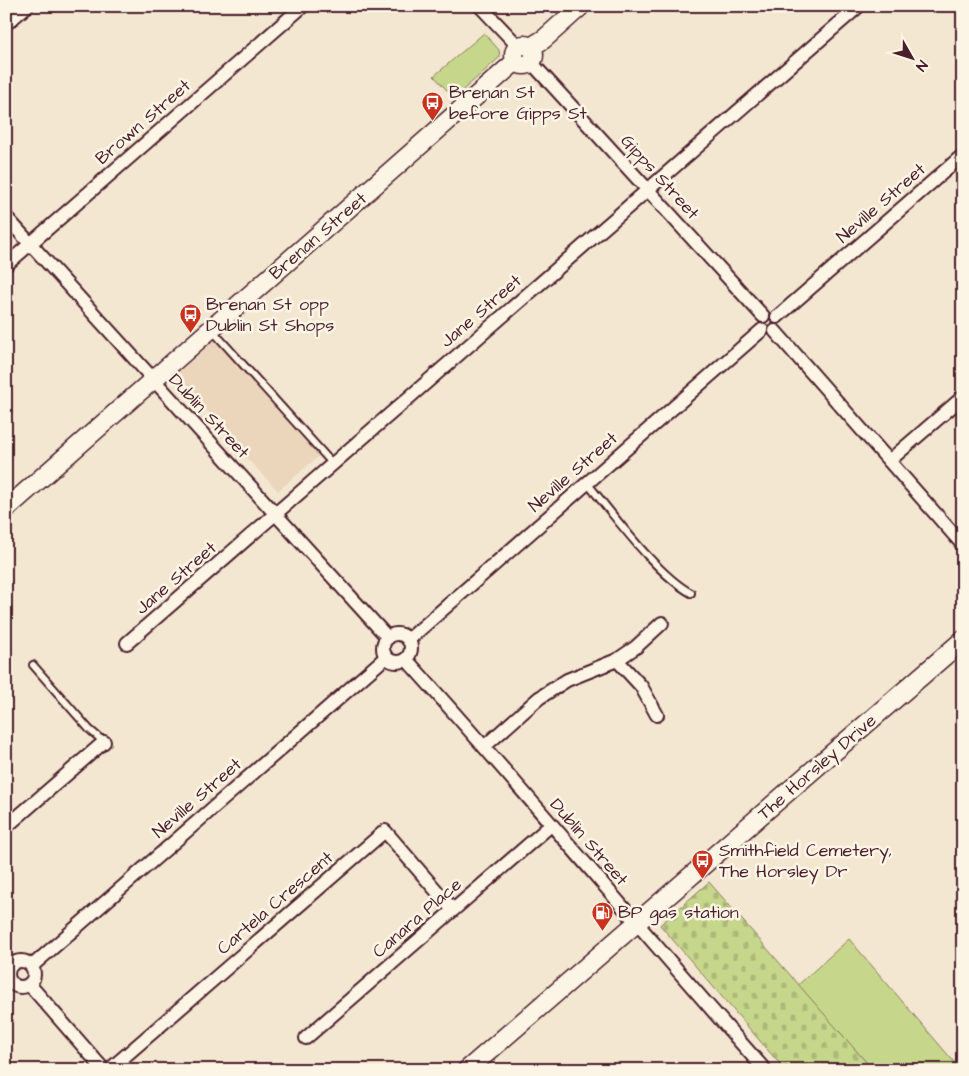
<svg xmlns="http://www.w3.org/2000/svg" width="969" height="1076" font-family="'Architects Daughter',sans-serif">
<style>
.built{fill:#ebd6bc}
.green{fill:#c6d78b;stroke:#887b5b}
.cemetery{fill:url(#cemetery-stones);stroke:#887b5b}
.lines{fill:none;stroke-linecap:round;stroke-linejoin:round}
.lane-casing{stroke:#4a1f2b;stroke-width:10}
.street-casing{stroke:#4a1f2b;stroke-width:16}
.secondary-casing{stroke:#4a1f2b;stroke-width:21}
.lane{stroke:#fcf5e5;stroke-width:6}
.street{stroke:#fcf5e5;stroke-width:12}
.secondary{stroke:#fcf5e5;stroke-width:18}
.labels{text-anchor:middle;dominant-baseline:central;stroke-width:5;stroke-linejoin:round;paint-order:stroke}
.poi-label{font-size:18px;fill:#4a1f2b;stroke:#fcf5e5;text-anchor:start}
.street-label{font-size:18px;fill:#4a1f2b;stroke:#fcf5e5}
</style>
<defs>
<pattern id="cemetery-stones" width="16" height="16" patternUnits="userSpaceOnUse" patternTransform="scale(1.25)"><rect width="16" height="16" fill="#c6d78b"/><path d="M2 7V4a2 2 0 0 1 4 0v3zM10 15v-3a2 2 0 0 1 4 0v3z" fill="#acb878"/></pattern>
</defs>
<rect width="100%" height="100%" fill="#f4e7d2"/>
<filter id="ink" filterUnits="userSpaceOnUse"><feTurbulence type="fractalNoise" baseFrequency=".02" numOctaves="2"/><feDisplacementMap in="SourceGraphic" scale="10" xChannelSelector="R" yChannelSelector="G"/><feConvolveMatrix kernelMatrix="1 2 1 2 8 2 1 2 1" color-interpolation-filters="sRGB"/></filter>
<g filter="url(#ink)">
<path class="built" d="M 215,340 L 319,456 L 278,491 L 237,448 L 177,374 Z"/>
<path class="green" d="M 484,33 L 499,50 L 500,57 L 454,98 L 434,76 Z
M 849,939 L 961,1070 L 873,1070 L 798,985 Z"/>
<path class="cemetery" d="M 709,882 L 873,1070 L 785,1070 L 660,925 Z"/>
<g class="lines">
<defs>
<path id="lane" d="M 212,330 L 332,463
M 587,483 C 614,515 656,574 691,593
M 33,665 L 89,729 L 104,742"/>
<path id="street" d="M 480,6 L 518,46
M 6,24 L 27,6
M 531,62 L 763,316
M 6,217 L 388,638
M 6,265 L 303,6
M 777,317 L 963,155
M 775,331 L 963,545
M 889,461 L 963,397
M383 648a14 14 0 1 1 28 0a14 14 0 1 1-28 0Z
M 408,640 L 762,330
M 127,643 L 859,6
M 406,659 C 528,794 644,934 765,1070
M 617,660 L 641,686 L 657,715
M 485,746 L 539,698 L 567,680 L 617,660 L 636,647 L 662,623
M 6,827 L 104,742
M8 974a13 13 0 1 1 26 0a13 13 0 1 1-26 0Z
M 32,966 L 386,657
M 29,984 L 104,1070
M 306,1038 L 551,825
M 109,1070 L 385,831 L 453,910"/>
<path id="secondary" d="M514 55a10 10 0 1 1 20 0a10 10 0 1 1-20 0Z
M 531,47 L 544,39 L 581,6
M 6,509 L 516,61
M 467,1070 L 963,640"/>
</defs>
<use href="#lane" class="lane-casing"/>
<use href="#street" class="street-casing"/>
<use href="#secondary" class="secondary-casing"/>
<use href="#lane" class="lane"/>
<use href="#street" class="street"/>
<use href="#secondary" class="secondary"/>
</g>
</g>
<defs>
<symbol id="bus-pin" viewBox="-11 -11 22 30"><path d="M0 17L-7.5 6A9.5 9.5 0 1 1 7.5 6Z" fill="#c8321e" stroke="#fcf5e5"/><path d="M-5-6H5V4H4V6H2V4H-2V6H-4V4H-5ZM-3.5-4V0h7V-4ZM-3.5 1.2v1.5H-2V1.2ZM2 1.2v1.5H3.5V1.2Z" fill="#fff"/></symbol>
<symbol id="fuel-pin" viewBox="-11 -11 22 30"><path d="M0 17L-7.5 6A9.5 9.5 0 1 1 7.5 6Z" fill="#c8321e" stroke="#fcf5e5"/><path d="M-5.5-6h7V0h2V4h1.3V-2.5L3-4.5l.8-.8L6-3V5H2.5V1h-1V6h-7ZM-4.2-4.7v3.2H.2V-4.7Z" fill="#fff"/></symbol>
</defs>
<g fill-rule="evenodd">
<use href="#bus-pin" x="420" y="90" width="25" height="34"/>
<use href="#bus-pin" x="178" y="302" width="25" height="34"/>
<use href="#bus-pin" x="690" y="848" width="25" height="34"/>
<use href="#fuel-pin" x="590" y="900" width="25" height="34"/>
</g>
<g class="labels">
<g class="poi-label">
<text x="449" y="92">Brenan St<tspan x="449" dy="21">before Gipps St</tspan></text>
<text x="206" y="304">Brenan St opp<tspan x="206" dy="21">Dublin St Shops</tspan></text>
<text x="719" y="850">Smithfield Cemetery,<tspan x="719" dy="21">The Horsley Dr</tspan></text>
<text x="618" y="912">BP gas station</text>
</g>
<g class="street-label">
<text transform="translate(143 122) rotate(-41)">Brown Street</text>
<text transform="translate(660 177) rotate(48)">Gipps Street</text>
<text transform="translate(881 203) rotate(-41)">Neville Street</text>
<text transform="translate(318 236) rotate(-41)">Brenan Street</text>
<text transform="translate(481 311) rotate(-41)">Jane Street</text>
<text transform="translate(209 416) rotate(47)">Dublin Street</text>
<text transform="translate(573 472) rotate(-41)">Neville Street</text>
<text transform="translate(176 578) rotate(-41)">Jane Street</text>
<text transform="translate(817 767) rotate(-41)">The Horsley Drive</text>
<text transform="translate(197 798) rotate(-41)">Neville Street</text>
<text transform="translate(589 842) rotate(49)">Dublin Street</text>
<text transform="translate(275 903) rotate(-41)">Cartela Crescent</text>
<text transform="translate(417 918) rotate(-41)">Canara Place</text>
</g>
</g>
<rect width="969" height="1076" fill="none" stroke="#fcf5e5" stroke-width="25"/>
<rect x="12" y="12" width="944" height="1051" fill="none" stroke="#4a1f2b" stroke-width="2" filter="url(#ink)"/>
<g transform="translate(912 58) rotate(129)" stroke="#fcf5e5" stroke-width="4" paint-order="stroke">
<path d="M0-4L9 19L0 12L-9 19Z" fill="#4a1f2b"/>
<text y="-8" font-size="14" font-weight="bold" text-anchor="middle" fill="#4a1f2b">N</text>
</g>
</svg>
